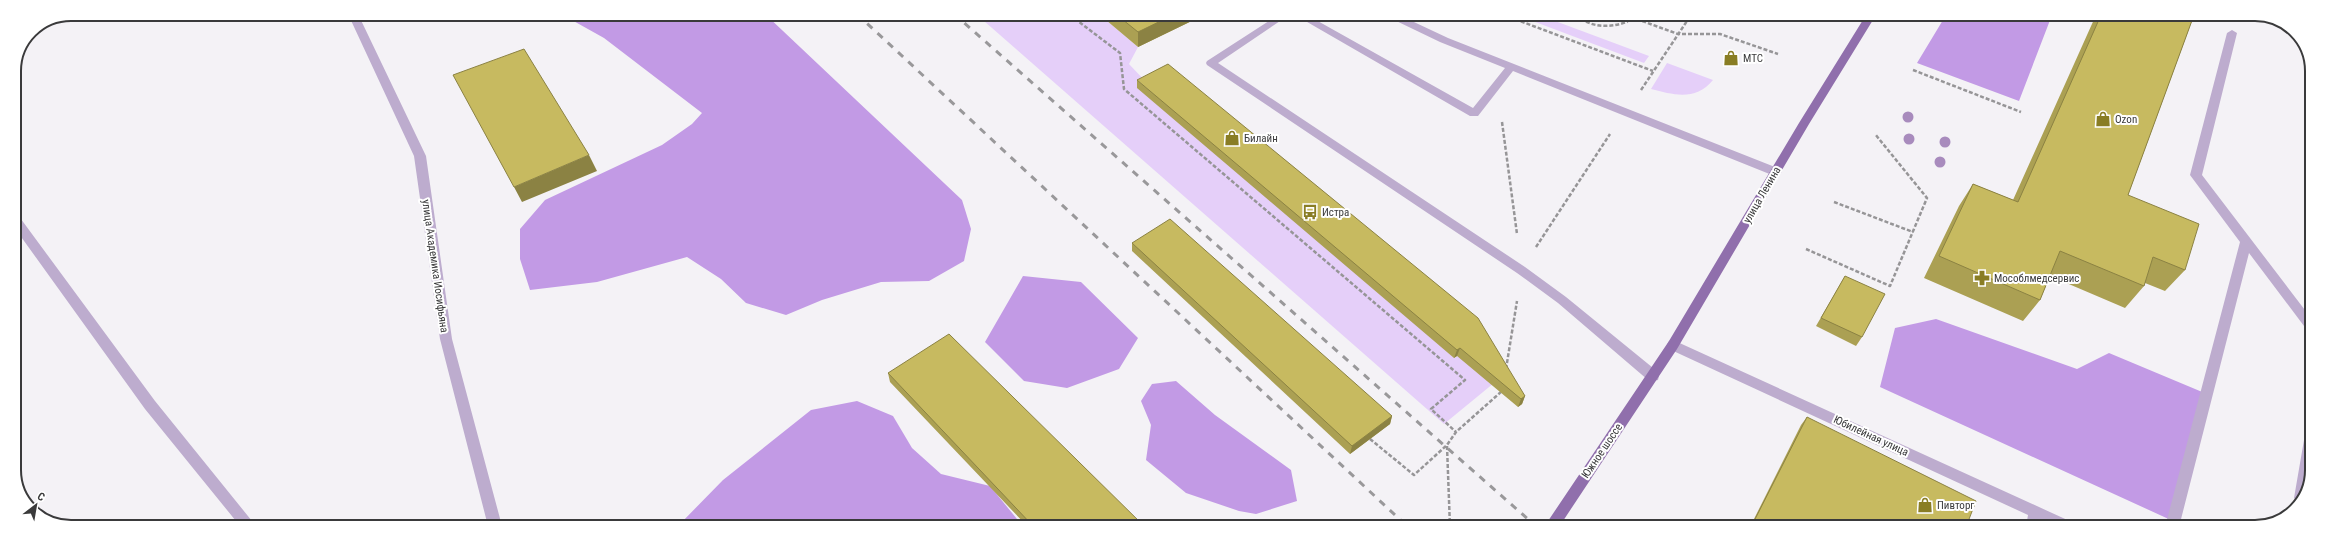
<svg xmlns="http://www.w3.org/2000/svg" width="2326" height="541" font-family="'Roboto Condensed',sans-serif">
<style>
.green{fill:#e5cff9}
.forest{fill:#c29ae5}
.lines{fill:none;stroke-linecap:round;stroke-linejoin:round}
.path{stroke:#969597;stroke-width:2.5;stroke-dasharray:4 2;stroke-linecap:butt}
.minor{fill:#bdacce;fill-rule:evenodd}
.major{fill:#906fac;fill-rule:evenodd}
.rail{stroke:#99989a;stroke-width:3;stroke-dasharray:7 7;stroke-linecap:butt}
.tree{fill:#a88bbd}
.wall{fill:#aba053}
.shaded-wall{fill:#8b8243}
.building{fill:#c7ba60;stroke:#8b8243}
.labels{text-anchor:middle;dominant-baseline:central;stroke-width:4;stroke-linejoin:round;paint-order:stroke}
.poi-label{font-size:11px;fill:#3a3a3b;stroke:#fff;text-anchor:start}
.street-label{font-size:11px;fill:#3a3a3b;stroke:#fff}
.rim{fill:none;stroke:#3a3a3b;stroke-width:2}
</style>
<rect width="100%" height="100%" fill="#f4f2f6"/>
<path class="green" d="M 976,14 L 1100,15 L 1138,47 L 1129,64 L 1147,83 L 1455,358 L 1461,354 L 1475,371 L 1494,383 L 1444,424 Z
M 1517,15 L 1539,15 L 1649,56 L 1644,63 Z
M 1667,63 L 1713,80 C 1696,101 1674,95 1651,89 Z"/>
<path class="forest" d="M 561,14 L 765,14 L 962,200 L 971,229 L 964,261 L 929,281 L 881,282 L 822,300 L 786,315 L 746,303 L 721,279 L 687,257 L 597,282 L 530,290 L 520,259 L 520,229 L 545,200 L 662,145 L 692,124 L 702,113 L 604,38 Z
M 1946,15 L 2052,15 L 2019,101 L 1917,63 Z
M 1023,276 L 1081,282 L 1138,338 L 1119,369 L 1067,388 L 1024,381 L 985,342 Z
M 1936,319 L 2077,369 L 2109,353 L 2207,394 L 2173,521 L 1880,387 L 1895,328 Z
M 1176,381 L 1215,415 L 1291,470 L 1297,501 L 1256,514 L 1239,511 L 1186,493 L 1146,460 L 1151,425 L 1141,401 L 1152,384 Z
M 857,401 L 893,416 L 912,448 L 941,474 L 990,486 L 1017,519 L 1015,526 L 678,526 L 723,480 L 811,410 Z"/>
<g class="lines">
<path class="path" d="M 1070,15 L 1120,53 L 1124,89 L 1465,380 L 1431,409 L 1456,432
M 1504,15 L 1653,71
M 1576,15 C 1591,28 1609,28 1627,22 L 1631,15
M 1631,17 L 1678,34 L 1720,34 L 1778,54
M 1913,70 L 2021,112
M 1641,90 L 1691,15
M 1502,122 L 1517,234
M 1834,202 L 1913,232
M 1536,247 L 1610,134
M 1806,249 L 1890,286 L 1927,198 L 1875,134
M 1506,369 L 1517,301
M 1370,439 L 1414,475 L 1447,445 L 1456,432 L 1502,391
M 1447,446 L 1450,527"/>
<path class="minor" d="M 348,14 L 358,14 L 426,156 L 452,339 L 502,526 L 488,526 L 440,339 L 414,156 Z
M 1278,15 L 1289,15 L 1218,63 L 1525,267 L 1566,297 L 1658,372 L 1659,376 L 1658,380 L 1653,381 L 1648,380 L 1558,303 L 1517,273 L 1207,65 L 1206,63 L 1207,61 Z
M 1295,15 L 1307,15 L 1473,108 L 1505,68 L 1440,42 L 1388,17 L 1387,15 L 1399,15 L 1448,38 L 1780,169 L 1782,172 L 1776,176 L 1772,175 L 1513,71 L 1478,116 L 1470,116 Z
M 2232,30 L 2237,33 L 2202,175 L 2311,318 L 2311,332 L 2307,330 L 2249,253 L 2179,527 L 2165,527 L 2240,242 L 2190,175 L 2227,33 Z
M 14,214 L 18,215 L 155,401 L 256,526 L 240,526 L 145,409 L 14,227 Z
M 1673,340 L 2074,523 L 2076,527 L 2054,527 L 2041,521 L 2040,527 L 2026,527 L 2028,515 L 1669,349 L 1667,345 L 1669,341 Z
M 2311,434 L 2311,482 L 2298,503 L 2294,498 L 2304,440 L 2306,436 Z"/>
<path class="major" d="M 1866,15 L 1876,15 L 1809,124 L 1677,349 L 1559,527 L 1544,527 L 1669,341 L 1799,123 Z"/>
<path class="rail" d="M 857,14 L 1408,527
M 954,14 L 1537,527"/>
</g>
<g class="tree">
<circle cx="1908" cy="117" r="5.5"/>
<circle cx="1909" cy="139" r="5.5"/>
<circle cx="1945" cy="142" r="5.5"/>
<circle cx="1940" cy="162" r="5.5"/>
</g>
<path class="wall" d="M 1100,15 L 1204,15 L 1138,47 Z
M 2096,15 L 2194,15 L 2128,195 L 2185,270 L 2165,291 L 2145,283 L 2144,286 L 2125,308 L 2050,276 L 2040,300 L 2023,321 L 1924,278 L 1959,206 L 1973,184 L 2013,200 Z
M 1137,80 L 1525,396 L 1522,404 L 1518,407 L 1457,356 L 1454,358 L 1137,88 Z
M 1132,243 L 1392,416 L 1390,424 L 1350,454 L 1132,251 Z
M 1845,276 L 1862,337 L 1856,346 L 1816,326 Z
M 888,373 L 1144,526 L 1027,526 L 890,382 Z
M 1807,417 L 1966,527 L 1750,527 L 1801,425 Z"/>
<path class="shaded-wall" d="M 1173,15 L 1204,15 L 1138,47 L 1138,32 Z
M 589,155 L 597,171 L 522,202 L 514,187 Z
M 1460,348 L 1457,356 L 1454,358 L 1457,350 Z
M 1525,396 L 1522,404 L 1518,407 L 1521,399 Z
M 1392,416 L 1390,424 L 1350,454 L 1352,446 Z
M 14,472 L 23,484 L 19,487 L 14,477 Z"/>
<path class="building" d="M 1117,15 L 1173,15 L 1138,32 Z
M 2101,15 L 2194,15 L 2128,195 L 2199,224 L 2185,270 L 2153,257 L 2144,286 L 2060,251 L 2040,300 L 1939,256 L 1973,184 L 2018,202 Z
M 524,49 L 589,155 L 514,187 L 453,75 Z
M 1168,64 L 1478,318 L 1525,396 L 1521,399 L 1460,348 L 1457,350 L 1137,80 Z
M 1170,219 L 1392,416 L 1352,446 L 1132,243 Z
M 1845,276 L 1885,294 L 1862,337 L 1821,318 Z
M 949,334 L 1144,526 L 1033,526 L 888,373 Z
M 1807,417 L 1976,501 L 1966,527 L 1751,527 Z"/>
<defs>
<symbol id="shop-bare" viewBox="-9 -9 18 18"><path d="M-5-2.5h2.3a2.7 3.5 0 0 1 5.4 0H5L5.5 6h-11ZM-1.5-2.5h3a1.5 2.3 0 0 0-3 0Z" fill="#897d24" stroke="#fff" stroke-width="2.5" paint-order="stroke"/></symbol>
<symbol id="bus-bare" viewBox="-9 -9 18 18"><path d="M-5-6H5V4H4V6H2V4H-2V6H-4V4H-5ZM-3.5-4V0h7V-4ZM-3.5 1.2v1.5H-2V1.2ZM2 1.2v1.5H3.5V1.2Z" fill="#897d24" stroke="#fff" stroke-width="2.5" paint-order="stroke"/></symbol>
<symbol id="pharmacy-bare" viewBox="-9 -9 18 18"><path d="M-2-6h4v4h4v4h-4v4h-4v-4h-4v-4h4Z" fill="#897d24" stroke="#fff" stroke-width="2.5" paint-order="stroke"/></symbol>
</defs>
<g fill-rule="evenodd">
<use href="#shop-bare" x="1720" y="47" width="22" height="22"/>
<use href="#shop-bare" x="2092" y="108" width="22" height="22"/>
<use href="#shop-bare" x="1221" y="127" width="22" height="22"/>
<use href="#bus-bare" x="1299" y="201" width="22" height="22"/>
<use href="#pharmacy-bare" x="1971" y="267" width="22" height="22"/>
<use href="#shop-bare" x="1914" y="494" width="22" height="22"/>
</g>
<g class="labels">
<g class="poi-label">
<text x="1743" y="58">МТС</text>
<text x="2115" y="119">Ozon</text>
<text x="1244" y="138">Билайн</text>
<text x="1322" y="212">Истра</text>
<text x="1994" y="278">Мособлмедсервис</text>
<text x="1937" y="505">Пивторг</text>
</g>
<g class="street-label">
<text transform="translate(1762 195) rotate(-60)">улица Ленина</text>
<text transform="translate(435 266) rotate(82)">улица Академика Иосифьяна</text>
<text transform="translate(1871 436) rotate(25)">Юбилейная улица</text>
<text transform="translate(1602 451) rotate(-56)">Южное шоссе</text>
</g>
</g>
<path d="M0 0H2326V541H0ZM71 21H2255A50 50 0 0 1 2305 71V470A50 50 0 0 1 2255 520H71A50 50 0 0 1 21 470V71A50 50 0 0 1 71 21Z" fill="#fff" fill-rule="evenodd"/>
<path class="rim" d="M71 21H2255A50 50 0 0 1 2305 71V470A50 50 0 0 1 2255 520H71A50 50 0 0 1 21 470V71A50 50 0 0 1 71 21Z"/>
<g transform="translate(36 505) rotate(31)" stroke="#ffffff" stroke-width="3" paint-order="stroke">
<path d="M0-3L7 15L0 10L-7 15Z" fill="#3a3a3b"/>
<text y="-6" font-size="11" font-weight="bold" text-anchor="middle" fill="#3a3a3b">С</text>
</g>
</svg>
